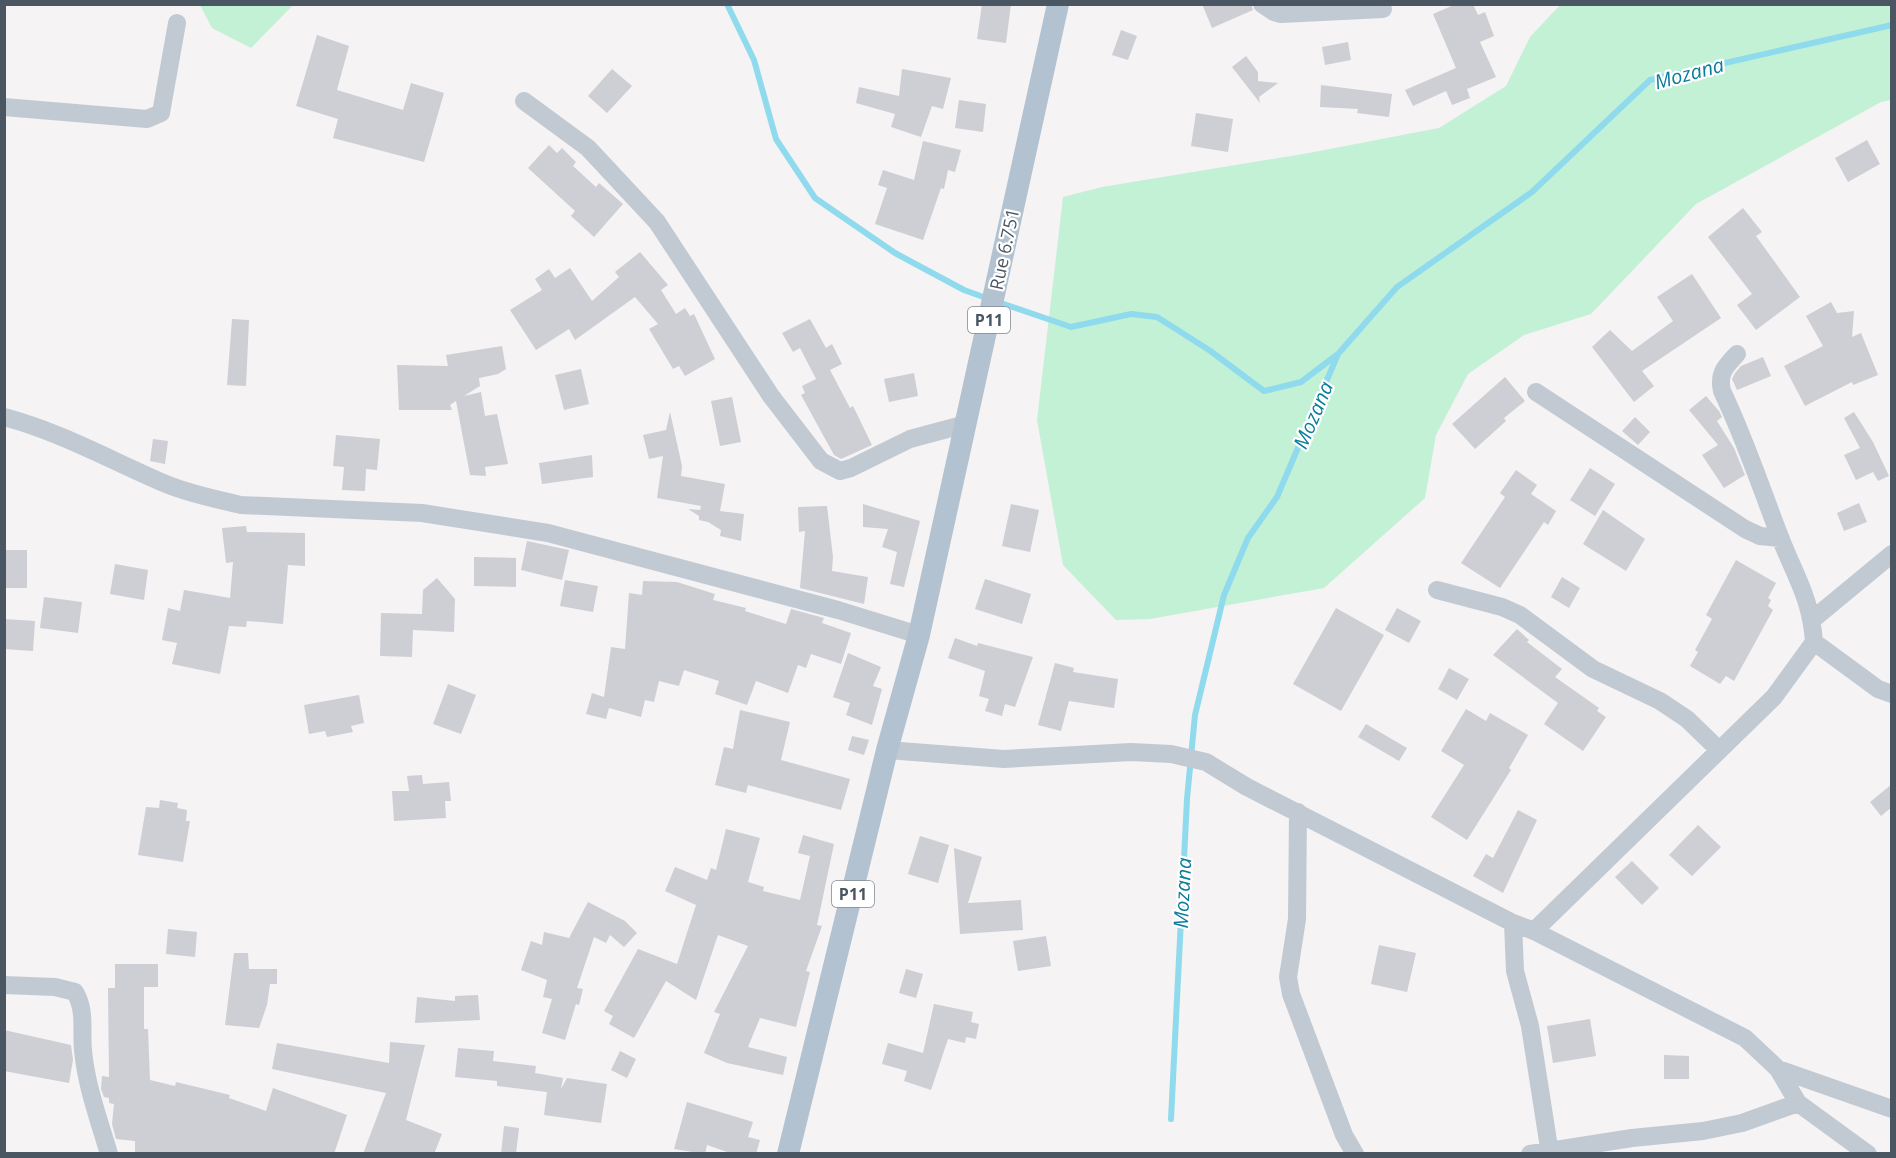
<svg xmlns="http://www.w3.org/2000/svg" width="1896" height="1158" font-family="'Open Sans',sans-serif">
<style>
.green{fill:#c3f1d5}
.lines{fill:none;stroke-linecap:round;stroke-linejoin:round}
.stream{stroke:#90daee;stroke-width:6}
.building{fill:#cdcfd5}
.minor{stroke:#c1cad2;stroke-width:18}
.major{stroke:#b3c2d1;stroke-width:22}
.labels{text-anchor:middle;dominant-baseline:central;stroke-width:4.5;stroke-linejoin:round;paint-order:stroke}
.shield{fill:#fff;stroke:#808990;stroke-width:1.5}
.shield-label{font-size:16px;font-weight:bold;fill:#4a5661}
.street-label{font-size:18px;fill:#4a5661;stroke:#fff}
.water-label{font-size:20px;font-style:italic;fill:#0c7c9b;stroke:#fff}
</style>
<rect width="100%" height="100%" fill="#f5f3f3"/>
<path class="green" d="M 200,5 L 293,5 L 251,48 L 212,28 Z
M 1560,5 L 1891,5 L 1891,100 L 1881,102 L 1696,204 L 1591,314 L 1524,335 L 1468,374 L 1436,435 L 1425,498 L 1324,588 L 1150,619 L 1116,620 L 1063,565 L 1037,420 L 1063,197 L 1102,187 L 1309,153 L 1439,128 L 1506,86 L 1530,37 Z"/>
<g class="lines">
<path class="stream" d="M 727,4 L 754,60 L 776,139 L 815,198 L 895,253 L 964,290 L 989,299
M 998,302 L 1071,327 L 1131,314 L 1157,317 L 1209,350 L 1264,391 L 1301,382 L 1338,354
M 1171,1119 L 1187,799 L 1195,715 L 1224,595 L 1248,538 L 1277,497 L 1338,354 L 1397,287 L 1532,192 L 1650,80 L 1892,25"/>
</g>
<path class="building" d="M 982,4 L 1011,4 L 1006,43 L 977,39 Z
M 1202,4 L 1251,4 L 1253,10 L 1212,28 Z
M 1456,4 L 1473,4 L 1478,15 L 1485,12 L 1494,36 L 1480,42 L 1496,77 L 1467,89 L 1470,98 L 1452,105 L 1446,91 L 1413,106 L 1405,90 L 1456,68 L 1433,14 Z
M 1121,30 L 1137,36 L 1128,60 L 1112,55 Z
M 317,35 L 349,46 L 337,90 L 403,110 L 411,83 L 444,93 L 424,162 L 333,138 L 338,119 L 296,106 Z
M 1348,42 L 1351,60 L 1325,65 L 1322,47 Z
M 1246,56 L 1258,72 L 1258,81 L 1278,83 L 1259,97 L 1260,103 L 1232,67 Z
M 612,69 L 632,86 L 607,113 L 588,96 Z
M 902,69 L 951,78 L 943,109 L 932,106 L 921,137 L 891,127 L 895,114 L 856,103 L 859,87 L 899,96 Z
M 1321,85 L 1392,94 L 1389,117 L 1357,113 L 1358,109 L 1320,107 Z
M 959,100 L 986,104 L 983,132 L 955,128 Z
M 1196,113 L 1233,119 L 1228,152 L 1191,146 Z
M 1867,140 L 1880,164 L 1848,182 L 1835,158 Z
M 923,141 L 961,150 L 955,172 L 948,170 L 944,189 L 941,188 L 923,240 L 875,224 L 887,188 L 878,185 L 883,170 L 914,180 Z
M 549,145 L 557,153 L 562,148 L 576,162 L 573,166 L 596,187 L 599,183 L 623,204 L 594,237 L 571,216 L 575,211 L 528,168 Z
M 1743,208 L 1762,232 L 1756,236 L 1800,297 L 1756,330 L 1737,305 L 1752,294 L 1708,237 Z
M 640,252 L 668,285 L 661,290 L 676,314 L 685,308 L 690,316 L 694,314 L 715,359 L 685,376 L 679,366 L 673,369 L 649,329 L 658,324 L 635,297 L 575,340 L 569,329 L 536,350 L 510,310 L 542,290 L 535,279 L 549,269 L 555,278 L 570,268 L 592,301 L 619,277 L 615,272 Z
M 1692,274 L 1721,318 L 1642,371 L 1654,386 L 1634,402 L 1592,347 L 1610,330 L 1632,351 L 1673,321 L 1657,297 Z
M 1831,302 L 1837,313 L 1854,311 L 1852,337 L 1861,333 L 1878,375 L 1853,385 L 1852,382 L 1805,406 L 1784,366 L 1823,346 L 1806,316 Z
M 232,319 L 249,320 L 246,386 L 227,385 Z
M 810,319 L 826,348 L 832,344 L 842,364 L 830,370 L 850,408 L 853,406 L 872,445 L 841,459 L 834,455 L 801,395 L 805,393 L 802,386 L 816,379 L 800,348 L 793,352 L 782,333 Z
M 502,346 L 506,369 L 498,374 L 479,378 L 480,386 L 464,396 L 481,392 L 485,416 L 497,414 L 508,464 L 485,467 L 486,476 L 470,475 L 456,401 L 450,405 L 452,410 L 399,410 L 397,365 L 448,366 L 446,355 Z
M 1763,357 L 1771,376 L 1737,390 L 1732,379 L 1735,373 L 1741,366 Z
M 581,369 L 589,404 L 564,410 L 555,375 Z
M 914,373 L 918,396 L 889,402 L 884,379 Z
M 1505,377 L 1525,401 L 1504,418 L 1506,421 L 1475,449 L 1452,424 Z
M 1706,396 L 1719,411 L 1722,417 L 1717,421 L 1734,448 L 1745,475 L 1724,488 L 1702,455 L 1718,445 L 1689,410 Z
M 732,397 L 741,442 L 720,446 L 711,401 Z
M 670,412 L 682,466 L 681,476 L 725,484 L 720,511 L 744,514 L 741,541 L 720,536 L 721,530 L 708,522 L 699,520 L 699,516 L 688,509 L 700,510 L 701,506 L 657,498 L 663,456 L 649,459 L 643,435 L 666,430 Z
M 1854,412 L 1873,442 L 1889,476 L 1878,481 L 1873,472 L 1856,480 L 1844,455 L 1860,448 L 1844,418 Z
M 1635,417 L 1650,432 L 1638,445 L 1622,431 Z
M 336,435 L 380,439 L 377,470 L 366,469 L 365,491 L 342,490 L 344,467 L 333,466 Z
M 153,439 L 168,441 L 165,464 L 150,461 Z
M 592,455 L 593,477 L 542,484 L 539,463 Z
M 1590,468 L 1615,484 L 1595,516 L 1570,500 Z
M 1516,470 L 1537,485 L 1531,494 L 1556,511 L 1548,525 L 1544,522 L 1500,588 L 1461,563 L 1505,497 L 1500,493 Z
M 1859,503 L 1867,522 L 1844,531 L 1837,513 Z
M 863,504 L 920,521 L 904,587 L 890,584 L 897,552 L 882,547 L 888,529 L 863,527 Z
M 1011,504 L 1039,510 L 1030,552 L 1002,546 Z
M 827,506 L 833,557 L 832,571 L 868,577 L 864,604 L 800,588 L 805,531 L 799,532 L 798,507 Z
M 1603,510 L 1645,539 L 1626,571 L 1583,544 Z
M 246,526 L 247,532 L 305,533 L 305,566 L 288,565 L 283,624 L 247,621 L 246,627 L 229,626 L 220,674 L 172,664 L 177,643 L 162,640 L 168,608 L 180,611 L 184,590 L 230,598 L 233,562 L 226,563 L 222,528 Z
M 527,541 L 569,550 L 562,580 L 521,570 Z
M 4,550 L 27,550 L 27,588 L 4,588 Z
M 474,557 L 516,558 L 516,587 L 474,586 Z
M 1736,560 L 1776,583 L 1768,598 L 1771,600 L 1768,606 L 1773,610 L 1734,681 L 1726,676 L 1720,684 L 1690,666 L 1698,652 L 1695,650 L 1712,619 L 1706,615 Z
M 115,564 L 148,570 L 144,600 L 110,594 Z
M 1562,577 L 1580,588 L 1569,608 L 1551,597 Z
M 437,578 L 455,599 L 454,632 L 413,630 L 412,657 L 380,656 L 381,613 L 422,614 L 423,590 Z
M 985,579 L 1031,594 L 1022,624 L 975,609 Z
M 565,580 L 598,586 L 593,612 L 560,606 Z
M 643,581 L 677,582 L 715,594 L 713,600 L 746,608 L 745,611 L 786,624 L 791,609 L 824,618 L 822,623 L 851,633 L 841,664 L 811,654 L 806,668 L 798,665 L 788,693 L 756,681 L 747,705 L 715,694 L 719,681 L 684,670 L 679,686 L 659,681 L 654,702 L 645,700 L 641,717 L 609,708 L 606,719 L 586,714 L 592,693 L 604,697 L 611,647 L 625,649 L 629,593 L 642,595 Z
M 44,597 L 82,602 L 78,633 L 40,628 Z
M 1336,608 L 1384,635 L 1341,711 L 1293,684 Z
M 1397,608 L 1421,621 L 1409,643 L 1385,630 Z
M 4,619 L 35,621 L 33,651 L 4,649 Z
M 1517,629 L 1529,640 L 1527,642 L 1562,669 L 1555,677 L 1599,708 L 1597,711 L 1606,717 L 1583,751 L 1544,724 L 1558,703 L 1493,655 Z
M 955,638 L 977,646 L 978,643 L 1033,657 L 1015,707 L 1005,704 L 1002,716 L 985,711 L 989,699 L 979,696 L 985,671 L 948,658 Z
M 848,653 L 881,667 L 873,686 L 882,689 L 872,725 L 846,715 L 850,703 L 833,697 Z
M 1055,663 L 1074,668 L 1073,672 L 1118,679 L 1114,708 L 1069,701 L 1061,731 L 1038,725 Z
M 1449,668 L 1469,679 L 1457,700 L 1438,689 Z
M 448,684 L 476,695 L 461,734 L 433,724 Z
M 359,695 L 364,723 L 351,726 L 353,732 L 327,737 L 325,731 L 309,734 L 304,705 Z
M 1466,709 L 1486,721 L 1490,713 L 1528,735 L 1509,768 L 1511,770 L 1467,840 L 1431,817 L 1464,765 L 1441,751 Z
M 740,710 L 790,722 L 781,760 L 850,779 L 841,810 L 748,785 L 746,793 L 715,785 L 724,747 L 733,749 Z
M 1366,724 L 1407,748 L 1399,761 L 1358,737 Z
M 852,736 L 869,740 L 864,755 L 848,750 Z
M 422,775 L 423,784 L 449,782 L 451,801 L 445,801 L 446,818 L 394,821 L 392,791 L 409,791 L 407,776 Z
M 1892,784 L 1892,807 L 1881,816 L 1870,802 Z
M 160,800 L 178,803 L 177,808 L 187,810 L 186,821 L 190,821 L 183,862 L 138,855 L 146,807 L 159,808 Z
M 1518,810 L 1537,820 L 1503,893 L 1473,876 L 1486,854 L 1493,858 Z
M 1698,825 L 1721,847 L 1692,876 L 1669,855 Z
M 726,829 L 760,838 L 748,882 L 764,887 L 763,891 L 800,900 L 810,856 L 798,853 L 803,835 L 834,844 L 817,925 L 822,926 L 806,971 L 810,972 L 796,1027 L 760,1018 L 748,1047 L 787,1057 L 783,1075 L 727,1063 L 704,1053 L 720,1014 L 714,1012 L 748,946 L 718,935 L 696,1000 L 666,981 L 634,1038 L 609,1024 L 613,1016 L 604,1011 L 638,949 L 677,964 L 696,905 L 665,891 L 675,867 L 707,880 L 711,868 L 716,870 Z
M 920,836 L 949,845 L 938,883 L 908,874 Z
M 954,848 L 982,857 L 968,903 L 1021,900 L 1023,930 L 960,934 Z
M 1632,861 L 1659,888 L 1642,905 L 1615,877 Z
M 588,902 L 625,921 L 637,933 L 624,947 L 610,935 L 606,943 L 594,937 L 577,988 L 583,989 L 579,1005 L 576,1004 L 565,1040 L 542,1033 L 552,999 L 543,997 L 547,980 L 521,970 L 531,941 L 542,945 L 544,932 L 569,938 Z
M 168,929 L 197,932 L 195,957 L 166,954 Z
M 1046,936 L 1051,966 L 1018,971 L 1013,941 Z
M 1379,945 L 1416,953 L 1407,992 L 1371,984 Z
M 234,953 L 248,953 L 249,969 L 277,969 L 277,984 L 270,984 L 267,1005 L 259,1028 L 225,1025 Z
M 115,964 L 158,964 L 158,987 L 144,987 L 144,1029 L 148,1029 L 150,1080 L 175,1086 L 176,1082 L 230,1095 L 229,1098 L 266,1111 L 273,1088 L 347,1115 L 334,1154 L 135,1154 L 135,1141 L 116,1139 L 112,1124 L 114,1104 L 109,1103 L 109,1098 L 104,1097 L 101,1089 L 102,1076 L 109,1077 L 108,988 L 115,988 Z
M 906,969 L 923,974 L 916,998 L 899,993 Z
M 478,995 L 480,1020 L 415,1023 L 417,997 L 455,1001 L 455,996 Z
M 934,1004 L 973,1012 L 971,1022 L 979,1024 L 976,1039 L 966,1037 L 965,1043 L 948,1039 L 931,1090 L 904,1081 L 907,1071 L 882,1064 L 888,1043 L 923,1053 Z
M 1590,1019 L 1596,1056 L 1553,1063 L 1547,1026 Z
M 4,1030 L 71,1045 L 73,1060 L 69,1083 L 4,1071 Z
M 390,1042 L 425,1045 L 406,1120 L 442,1134 L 434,1154 L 363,1154 L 386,1093 L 272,1069 L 277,1043 L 389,1063 Z
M 458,1048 L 494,1051 L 493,1061 L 536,1066 L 535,1073 L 563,1078 L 561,1089 L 567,1078 L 607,1084 L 601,1123 L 544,1115 L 547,1092 L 497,1086 L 497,1081 L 455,1077 Z
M 620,1051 L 636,1059 L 627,1078 L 611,1070 Z
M 1664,1055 L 1689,1056 L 1689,1079 L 1664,1079 Z
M 687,1102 L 753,1122 L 748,1137 L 760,1140 L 756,1154 L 733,1154 L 707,1145 L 705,1154 L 674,1149 Z
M 504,1126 L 519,1128 L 516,1154 L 501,1154 Z"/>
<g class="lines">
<path class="minor" d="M 1262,4 L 1274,12 L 1281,14 L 1383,9
M 524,101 L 588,148 L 657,222 L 771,396 L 821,461 L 840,471 L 851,468 L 910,439 L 966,424
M 4,107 L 147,119 L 161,113 L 177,23
M 1536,392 L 1745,529 L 1760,536 L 1780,538
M 4,417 C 61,432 112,461 166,484 C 190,494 216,499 241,505 L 422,513 L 548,533 L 838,610 L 919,635
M 1437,590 L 1502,607 L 1520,615 L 1593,669 L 1660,701 L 1687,719 L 1719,750
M 1812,620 L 1892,554
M 1814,642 L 1878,689 L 1892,694
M 887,750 L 1004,759 L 1131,752 L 1171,754 L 1206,762 L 1247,787 L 1513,923 L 1534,931 L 1745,1038 L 1778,1069 L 1798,1103 L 1868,1154
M 1298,812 L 1297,919 L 1288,977 L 1291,994 L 1344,1135 L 1355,1154
M 1513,923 L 1515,971 L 1530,1026 L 1550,1154
M 1534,931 L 1774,697 L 1814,642 C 1811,598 1795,576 1780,537 C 1761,488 1745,439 1722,391 C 1718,373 1725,367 1737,354
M 4,985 L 55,987 L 75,992 C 86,1011 81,1029 83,1050 C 86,1085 99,1120 109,1154
M 1778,1069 L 1892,1109
M 1530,1154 L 1632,1138 L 1703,1131 L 1742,1123 L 1798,1103"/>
<path class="major" d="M 788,1154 L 887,750 L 919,635 L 1058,4"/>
</g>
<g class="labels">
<g class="shield">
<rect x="968" y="307" width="42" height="26" rx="4.5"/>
<rect x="832" y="881" width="42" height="26" rx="4.5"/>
</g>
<g class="shield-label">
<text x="989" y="320">P11</text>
<text x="853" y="894">P11</text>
</g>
<g class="street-label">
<text transform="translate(1004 249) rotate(-78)">Rue 6.751</text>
</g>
<g class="water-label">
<text transform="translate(1689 73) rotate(-15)">Mozana</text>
<text transform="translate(1313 415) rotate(-67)">Mozana</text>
<text transform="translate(1182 893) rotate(-87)">Mozana</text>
</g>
</g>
<rect width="1896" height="1158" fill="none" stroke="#4a5661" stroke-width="12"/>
</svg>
